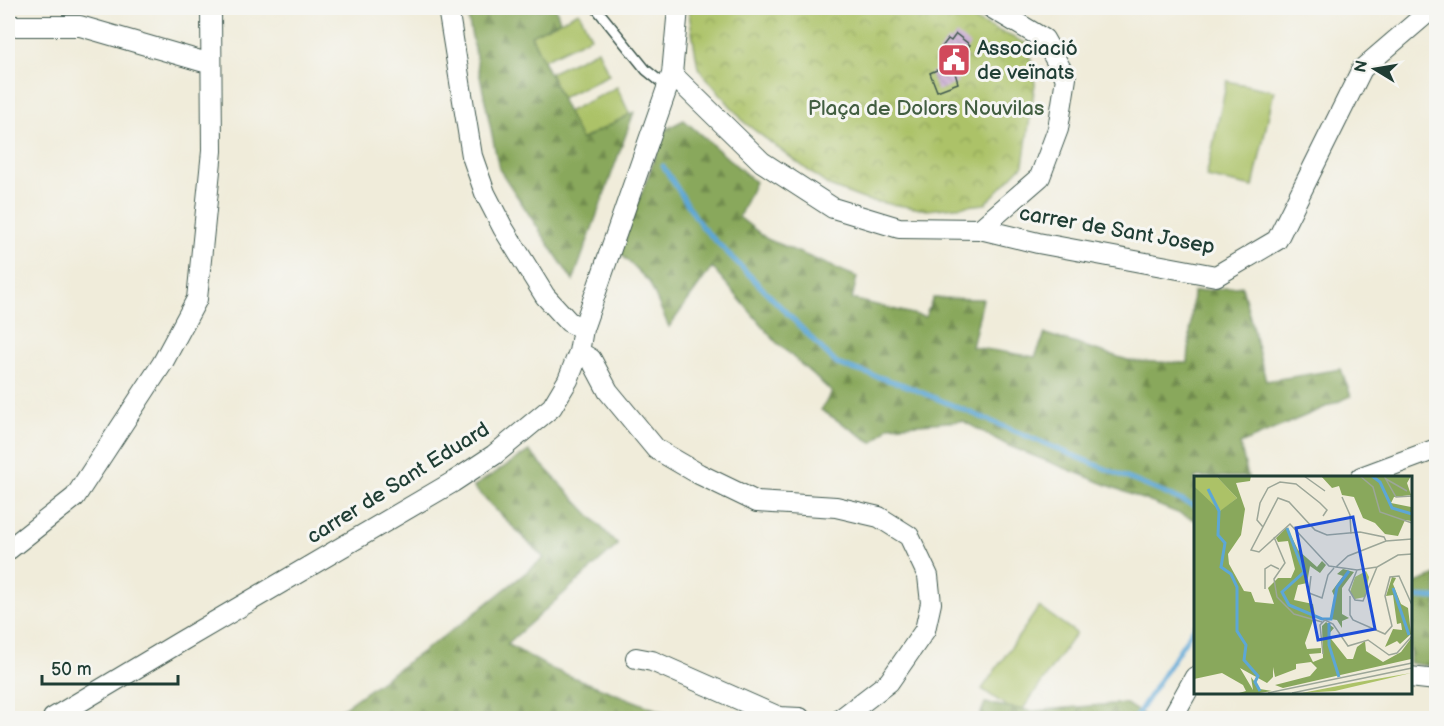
<svg xmlns="http://www.w3.org/2000/svg" width="1444" height="726" font-family="'Balsamiq Sans',sans-serif">
<style>
.green{fill:#acc267;stroke:#66804e;stroke-width:1.5}
.forest{fill:url(#forest-firs);stroke:#547248;stroke-width:1.5}
.park{fill:url(#park-crowns);stroke:#66804e;stroke-width:1.5}
.lines{fill:none;stroke-linecap:round;stroke-linejoin:round}
.stream{stroke:#5da7d5;stroke-width:5}
.building{fill:url(#building-back-hatch)}
.service-casing{stroke:#3e574d;stroke-width:12}
.minor-casing{stroke:#3e574d;stroke-width:22}
.service{stroke:#fff;stroke-width:9}
.minor{stroke:#fff;stroke-width:20}
.labels{text-anchor:middle;dominant-baseline:central;stroke-width:6;stroke-linejoin:round;paint-order:stroke}
.poi-label{font-size:21px;fill:#1f3d34;stroke:#f6f6f2;text-anchor:start}
.park-label{font-size:21px;fill:#425e41;stroke:#f6f6f2}
.street-label{font-size:21px;fill:#1f3d34;stroke:#f6f6f2}
.inset-river{fill:none;stroke:#5da7d5;stroke-width:3}
.inset-road{fill:none;stroke:#9ca698;stroke-width:1.5}
.view{fill:#1d4ed8;fill-opacity:0.15;stroke:#1d4ed8;stroke-width:3}
.inset-edge{fill:none;stroke:#1f3d34;stroke-width:3}
</style>
<defs>
<pattern id="forest-firs" width="22" height="20" patternUnits="userSpaceOnUse" patternTransform="scale(1.5)"><rect width="22" height="20" fill="#89a85c"/><path d="M5 1l3.5 6h-7zM16 11l3.5 6h-7z" fill="#6f8a4d"/></pattern>
<pattern id="park-crowns" width="20" height="18" patternUnits="userSpaceOnUse" patternTransform="scale(1.5)"><rect width="20" height="18" fill="#acc267"/><path d="M2 6a3 3 0 1 1 6 0M12 15a3 3 0 1 1 6 0" fill="none" stroke="#8b9f56"/></pattern>
<pattern id="building-back-hatch" width="6" height="6" patternUnits="userSpaceOnUse" patternTransform="scale(1.5)"><rect width="6" height="6" fill="#c8a7d1"/><path d="M-1 5l2 2M0 0l6 6M5-1l2 2" fill="none" stroke="#a289aa"/></pattern>
</defs>
<rect width="100%" height="100%" fill="#f6f6f2"/>
<filter id="ink" filterUnits="userSpaceOnUse"><feTurbulence type="fractalNoise" baseFrequency=".0167" numOctaves="2"/><feDisplacementMap in="SourceGraphic" scale="12" xChannelSelector="R" yChannelSelector="G"/><feConvolveMatrix kernelMatrix="1 2 1 2 8 2 1 2 1" color-interpolation-filters="sRGB"/></filter>
<filter id="wash" filterUnits="userSpaceOnUse"><feTurbulence type="fractalNoise" baseFrequency=".008" numOctaves="4" result="noise"/><feDisplacementMap in="SourceGraphic" scale="24" xChannelSelector="R" yChannelSelector="G"/><feGaussianBlur stdDeviation="1.35" result="paint"/><feColorMatrix in="noise" values="0 0 0 0 0 0 0 0 0 0 0 0 0 0 0 0 0 1.4 0 .05"/><feComposite in="paint" operator="in"/></filter>
<g filter="url(#wash)">
<rect width="100%" height="100%" fill="#f0ecda"/>
<path class="green" d="M 579,12 L 591,37 L 543,60 L 531,35 Z
M 598,50 L 609,75 L 561,98 L 550,73 Z
M 1227,81 L 1274,91 L 1253,187 L 1206,177 Z
M 617,87 L 630,115 L 581,140 L 567,112 Z
M 1039,607 L 1076,633 L 1019,715 L 982,689 Z"/>
<path class="forest" d="M 466,8 L 556,8 L 560,21 L 531,35 L 581,140 L 634,112 L 573,281 L 499,169 Z
M 684,120 L 755,182 L 739,217 L 767,239 L 857,277 L 852,299 L 925,317 L 933,298 L 983,299 L 972,347 L 1035,357 L 1045,334 L 1131,361 L 1188,363 L 1193,292 L 1242,286 L 1266,381 L 1341,369 L 1351,396 L 1240,444 L 1248,477 L 1195,477 L 1195,520 L 1009,446 L 963,421 L 889,426 L 873,443 L 821,410 L 832,392 L 776,342 L 712,267 L 669,327 L 649,282 L 619,252 L 666,129 Z
M 529,451 L 618,545 L 507,644 L 552,669 L 678,718 L 329,718 L 465,621 L 544,558 L 473,487 Z
M 1436,575 L 1436,667 L 1410,663 L 1410,585 Z
M 985,703 L 1031,711 L 1125,703 L 1148,718 L 979,718 Z"/>
<path class="park" d="M 691,8 L 948,8 L 1028,44 L 1035,84 L 1023,165 L 985,204 L 927,210 L 866,200 L 829,186 L 745,123 L 698,68 L 689,14 Z"/>
<g class="lines">
<path class="stream" d="M 663,166 L 702,227 L 837,364 L 904,385 L 1195,506
M 1410,597 L 1436,598
M 1135,718 L 1195,626"/>
</g>
<g id="blocks">
<path class="building" d="M 956,34 L 970,45 L 963,54 L 967,57 L 955,73 L 958,83 L 937,91 L 930,73 L 946,66 L 941,63 L 945,57 L 938,52 L 948,39 L 951,41 Z"/>
</g>
</g>
<g filter="url(#ink)">
<use href="#blocks" fill-opacity="0" stroke="#3e574d" stroke-width="1.5"/>
<g class="lines">
<defs>
<path id="service" d="M 596,8 L 646,70 L 667,87"/>
<path id="minor" d="M 448,8 L 472,156 L 485,193 L 503,228 L 545,296 L 569,322 L 583,329
M 8,26 L 80,26 L 211,64
M 672,74 L 762,162 L 833,208 L 899,228 L 980,229 L 1040,177 L 1058,129 L 1066,78 L 1044,39 L 992,8
M 980,229 L 1038,243 L 1216,276 L 1277,240 L 1362,69 L 1433,8
M 579,352 L 591,359 L 608,391 L 656,449 L 699,474 L 757,502 L 836,507 L 879,517 L 909,536 L 928,576 L 931,603 L 925,630 L 889,682 L 842,718
M 1361,477 L 1436,449
M 8,550 L 75,497 L 162,364 L 197,299 L 212,151 L 211,8
M 636,658 L 652,661 L 779,717 L 800,718
M 1410,677 L 1436,680
M 53,718 L 180,642 L 453,482 L 494,455 L 552,407 L 568,380 L 579,352 L 583,329 L 672,74 L 678,8
M 1172,718 L 1195,677"/>
</defs>
<use href="#service" class="service-casing"/>
<use href="#minor" class="minor-casing"/>
<use href="#service" class="service"/>
<use href="#minor" class="minor"/>
</g>
</g>
<defs>
<symbol id="civic-square" viewBox="-11 -11 22 22"><rect x="-9" y="-9" width="18" height="18" rx="4" fill="#d1495b" stroke="#f6f6f2"/><path d="M-.6-6.5H3V-4.5H.6V-3L4-1V1h2V6H-6V1h2V-1L-.6-3ZM-1.2 2.5V6h2.4V2.5Z" fill="#fff"/></symbol>
</defs>
<g fill-rule="evenodd">
<use href="#civic-square" x="935" y="41" width="38" height="38"/>
</g>
<g class="labels">
<g class="poi-label">
<text x="977" y="48">Associació<tspan x="977" dy="24">de veïnats</tspan></text>
</g>
<g class="park-label">
<text x="926" y="108">Plaça de Dolors Nouvilas</text>
</g>
<g class="street-label">
<text transform="translate(1117 230) rotate(10)">carrer de Sant Josep</text>
<text transform="translate(398 483) rotate(-32)">carrer de Sant Eduard</text>
</g>
</g>
<g transform="translate(1194 476)">
<rect width="218" height="218" fill="#f0ecda"/>
<path d="M 0,0 L 22,0 L 43,22 L 27,35 L 19,31 L 0,10 ZM 217,197 L 141,215 L 108,217 L 159,207 Z" fill="#acc267"/>
<path d="M 22,0 L 57,0 L 56,5 L 42,7 L 51,33 L 47,59 L 34,78 L 35,88 L 50,115 L 57,116 L 61,126 L 80,128 L 74,112 L 84,102 L 97,102 L 101,93 L 94,65 L 84,66 L 82,62 L 93,51 L 104,74 L 123,91 L 128,85 L 132,89 L 126,97 L 116,90 L 113,107 L 104,109 L 100,124 L 119,128 L 121,139 L 111,167 L 113,173 L 127,172 L 127,177 L 115,178 L 119,186 L 129,182 L 128,150 L 132,146 L 140,152 L 134,159 L 153,183 L 159,183 L 163,171 L 171,165 L 172,175 L 189,186 L 207,176 L 218,161 L 217,183 L 89,212 L 81,209 L 116,200 L 123,192 L 117,186 L 102,188 L 102,193 L 81,201 L 79,191 L 79,201 L 73,207 L 46,192 L 59,214 L 57,201 L 66,213 L 78,215 L 65,217 L 45,217 L 52,215 L 49,209 L 28,197 L 0,203 L 0,10 L 26,35 L 43,22 ZM 127,0 L 217,0 L 213,7 L 217,19 L 200,21 L 197,27 L 217,31 L 217,45 L 211,44 L 204,60 L 191,58 L 181,47 L 169,42 L 160,21 L 148,19 L 145,10 L 138,12 ZM 149,93 L 160,96 L 148,112 L 148,138 L 155,142 L 148,145 L 148,152 L 143,144 L 136,143 L 141,122 L 138,115 L 149,100 L 143,98 ZM 198,101 L 202,102 L 199,108 L 207,128 L 214,132 L 217,158 L 206,168 L 203,165 L 191,171 L 199,153 L 208,154 L 207,147 L 203,148 L 199,119 L 192,120 Z" fill="#89a85c"/>
<path d="M 172,95 L 175,101 L 171,121 L 161,123 L 156,116 L 161,101 Z" fill="#acc267"/>
<path class="inset-river" d="M 178,0 L 186,6 L 198,32 L 218,38M 14,13 L 25,35 L 24,59 L 31,67 L 27,91 L 37,98 L 43,111 L 43,155 L 52,169 L 50,184 L 64,200 L 61,206 L 66,215M 93,52 L 110,96 L 88,116 L 95,129 L 128,143 L 137,143 L 143,111 L 155,95M 199,112 L 215,159M 135,147 L 135,169 L 145,201"/>
<path class="inset-road" d="M 110,0 L 131,15M 166,0 L 179,11 L 186,36 L 218,47M 190,0 L 202,21 L 218,20M 192,3 L 213,15M 148,21 L 156,39 L 157,58M 69,51 L 63,44 L 66,27 L 74,12 L 86,6 L 102,8 L 126,27 L 133,34 L 129,40M 80,61 L 91,87 L 80,103 L 83,121 L 100,138 L 128,146M 142,91 L 154,80 L 192,65 L 218,63M 183,91 L 163,94 L 135,90 L 96,48 L 65,76 L 57,74 L 84,22 L 95,26 L 121,54 L 133,59 L 166,56 L 190,61 L 192,65M 163,94 L 155,114 L 161,124 L 169,125 L 183,91 L 204,79 L 218,78M 117,100 L 115,117 L 128,122 L 134,99 L 140,92M 71,113 L 71,93 L 77,89 L 85,93M 156,120 L 156,139 L 159,144 L 191,158 L 198,150 L 191,120 L 196,101 L 205,100 L 218,129M 129,178 L 126,149 L 131,144 L 139,148 L 154,170 L 174,164 L 195,179 L 203,177 L 218,160M 74,217 L 218,187M 98,217 L 218,192"/>
<path class="view" d="M 159,41 L 181,153 L 124,164 L 102,52 Z"/>
<rect width="218" height="218" class="inset-edge"/>
</g>
<rect width="1444" height="726" fill="none" stroke="#f6f6f2" stroke-width="30"/>
<g transform="translate(1375 69) rotate(281)" stroke="#f6f6f2" stroke-width="4.5" paint-order="stroke">
<path d="M0-4.5L10 22L0 15L-10 22Z" fill="#1f3d34"/>
<text y="-9" font-size="16" font-weight="bold" text-anchor="middle" fill="#1f3d34">N</text>
</g>
<path d="M42 675v9h136v-9" fill="none" stroke="#1f3d34" stroke-width="3"/>
<text x="51" y="675" font-size="18" fill="#1f3d34" stroke="#f6f6f2" stroke-width="4.5" paint-order="stroke">50 m</text>
</svg>
